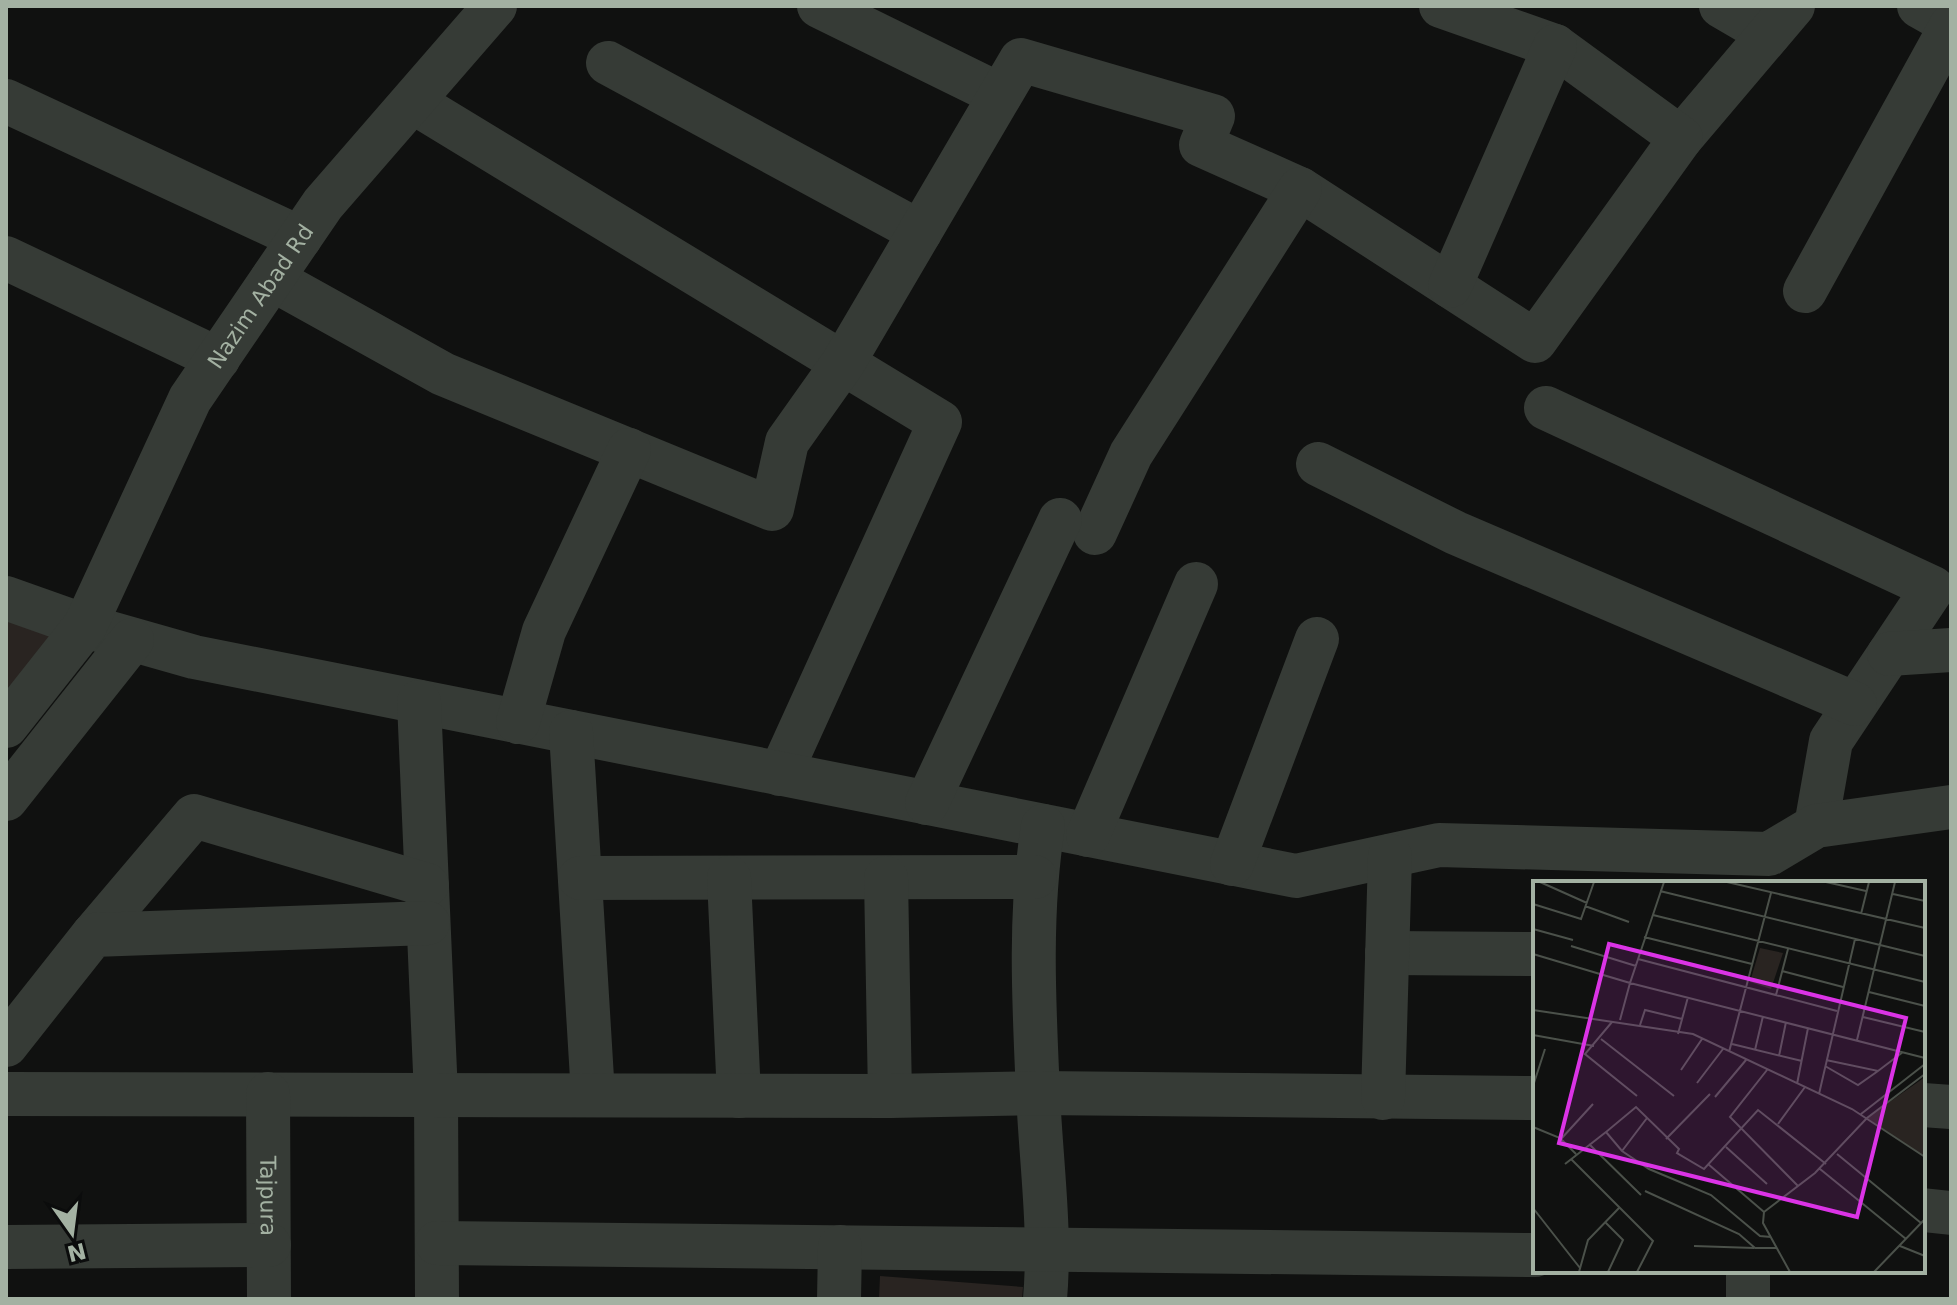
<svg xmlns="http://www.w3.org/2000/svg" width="1957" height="1305" font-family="'DejaVu Sans',sans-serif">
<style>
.green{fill:#292421}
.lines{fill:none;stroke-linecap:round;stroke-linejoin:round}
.minor{stroke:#363b36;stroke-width:44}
.labels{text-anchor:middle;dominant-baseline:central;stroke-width:8;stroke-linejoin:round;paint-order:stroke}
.street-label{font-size:22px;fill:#a3b1a2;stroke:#0b0c0c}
.inset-road{fill:none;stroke:#4b514a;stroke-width:2}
.view{fill:#db33e6;fill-opacity:0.15;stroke:#db33e6;stroke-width:4}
.inset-edge{fill:none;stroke:#a3b1a2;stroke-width:4}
</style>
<rect width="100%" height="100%" fill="#101110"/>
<path class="green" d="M 6,598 L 85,626 L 6,726 Z
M 880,1276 L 1023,1287 L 1022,1299 L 879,1299 Z"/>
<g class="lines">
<g class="minor">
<path d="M 819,6 L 1000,95"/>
<path d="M 1721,6 L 1769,34"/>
<path d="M 1919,6 L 1951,24"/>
<path d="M 608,63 L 920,232"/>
<path d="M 6,101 L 300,238"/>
<path d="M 413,102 L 940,422 L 780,774"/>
<path d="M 1681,138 L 1793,6"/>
<path d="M 6,258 L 218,359"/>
<path d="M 272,279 L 443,374 L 772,509 L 787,442 L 843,363 L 1021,60 L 1213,116 L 1201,145 L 1300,189 L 1535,341 L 1681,138 L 1555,46 L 1441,6"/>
<path d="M 1450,286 L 1555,46"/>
<path d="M 1805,291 L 1951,26"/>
<path d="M 1546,408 L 1933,588 L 1831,741 L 1816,826"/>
<path d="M 1318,464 L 1456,533 L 1855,704"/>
<path d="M 1095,533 L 1131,454 L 1300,189"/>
<path d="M 6,598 L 85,626 L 194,657 L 1296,876 L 1439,845 L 1769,854 L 1816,826 L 1951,807"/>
<path d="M 1889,654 L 1951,650"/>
<path d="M 419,702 L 436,1095 L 437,1299"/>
<path d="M 518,722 L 544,631 L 629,450"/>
<path id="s1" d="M 6,726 L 85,626 L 190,399 L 323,204 L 495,6"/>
<path d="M 571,732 L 593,1095"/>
<path d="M 6,799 L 132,640"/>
<path d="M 927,803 L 1060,520"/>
<path d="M 1043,826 C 1029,913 1034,1005 1038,1093 C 1041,1162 1051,1230 1045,1299"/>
<path d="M 1088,835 L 1196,584"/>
<path d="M 1232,864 L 1317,639"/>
<path d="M 580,878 L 1035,877"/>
<path d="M 729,878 L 739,1096"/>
<path d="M 886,878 L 890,1096"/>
<path d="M 93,935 L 194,816 L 427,885"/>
<path d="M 1387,953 L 1535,954"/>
<path d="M 6,1045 L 93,935 L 428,923"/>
<path d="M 6,1094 L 890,1096 L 1038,1093 L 1535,1098"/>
<path id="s2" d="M 268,1094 L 269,1299"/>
<path d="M 1383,1098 L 1390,856"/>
<path d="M 1923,1105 L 1951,1107"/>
<path d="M 1923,1210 L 1951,1213"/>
<path d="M 437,1243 L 1535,1255"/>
<path d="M 6,1247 L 269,1245"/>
<path d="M 839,1299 L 840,1247"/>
<path d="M 1748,1299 L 1748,1271"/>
</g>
</g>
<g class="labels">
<g class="street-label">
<text stroke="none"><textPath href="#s1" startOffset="502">Nazim Abad Rd</textPath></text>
<text stroke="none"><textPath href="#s2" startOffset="102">Tajpura</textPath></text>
</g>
</g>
<g transform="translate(1533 881)">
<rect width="392" height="392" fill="#101110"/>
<path d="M 227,67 L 250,72 L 238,108 L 217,101 ZM 392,196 L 392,276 L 334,237 Z" fill="#292421"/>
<path class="inset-road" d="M 7,1 L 54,22M 131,1 L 97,102 L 392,177M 194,1 L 392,47M 293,1 L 333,10M 127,10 L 392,75M 360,13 L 392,20M 0,23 L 48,38 L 61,1M 52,25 L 96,41M 328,33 L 336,1M 120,34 L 392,101M 0,48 L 40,59M 111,56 L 219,83M 38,65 L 103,85M 0,73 L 97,102 L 87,139M 105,78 L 304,130M 249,90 L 310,106M 336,111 L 392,125M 243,114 L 255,68M 0,129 L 160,153 L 319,228 L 392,276M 330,136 L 392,151M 79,141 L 52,173 L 104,215M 107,144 L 112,129 L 149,138M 145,153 L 155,116M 0,154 L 61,165M 68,158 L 141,215M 324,159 L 362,1M 199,163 L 269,180M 222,169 L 230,135M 196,171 L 238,12M 246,175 L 253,141M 293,179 L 345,190 L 370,171M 292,185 L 325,204 L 345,190M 148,189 L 169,158M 234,189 L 197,236 L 265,305M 164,202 L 190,168M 264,203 L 275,147M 0,205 L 12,168M 286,213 L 322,58M 182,216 L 213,179M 328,233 L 392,183M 245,243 L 272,206M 0,246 L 27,257 L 43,273M 28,258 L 60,223M 133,258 L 177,213M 56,263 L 108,314M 193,266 L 234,303M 89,270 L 114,237M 304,273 L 388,342M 38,278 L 120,360 L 104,391M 32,283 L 73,251M 175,283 L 231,331M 287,288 L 373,358M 112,310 L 206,353 L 222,367 L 244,367M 0,327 L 47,387M 72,341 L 90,359 L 75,391M 238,356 L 227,355 L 178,314 L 116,288 L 89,270 L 73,251 L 103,226 L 146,268 L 144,272 L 171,288 L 225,229 L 293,283M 161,365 L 221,367M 367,365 L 392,375M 46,391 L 55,359 L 86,327M 257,391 L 230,342 L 231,331 L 282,292 L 334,237 L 392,193M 341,391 L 391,339"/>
<path class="view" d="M 76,63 L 373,137 L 324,336 L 26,262 Z"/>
<rect width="392" height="392" class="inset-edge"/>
</g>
<rect width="1957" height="1305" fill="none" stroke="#a3b1a2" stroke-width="16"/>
<g transform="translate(72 1233) rotate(166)" stroke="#0b0c0c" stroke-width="6" paint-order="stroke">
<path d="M0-6L14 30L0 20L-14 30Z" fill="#a3b1a2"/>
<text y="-12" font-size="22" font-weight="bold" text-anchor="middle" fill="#a3b1a2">N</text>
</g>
</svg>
